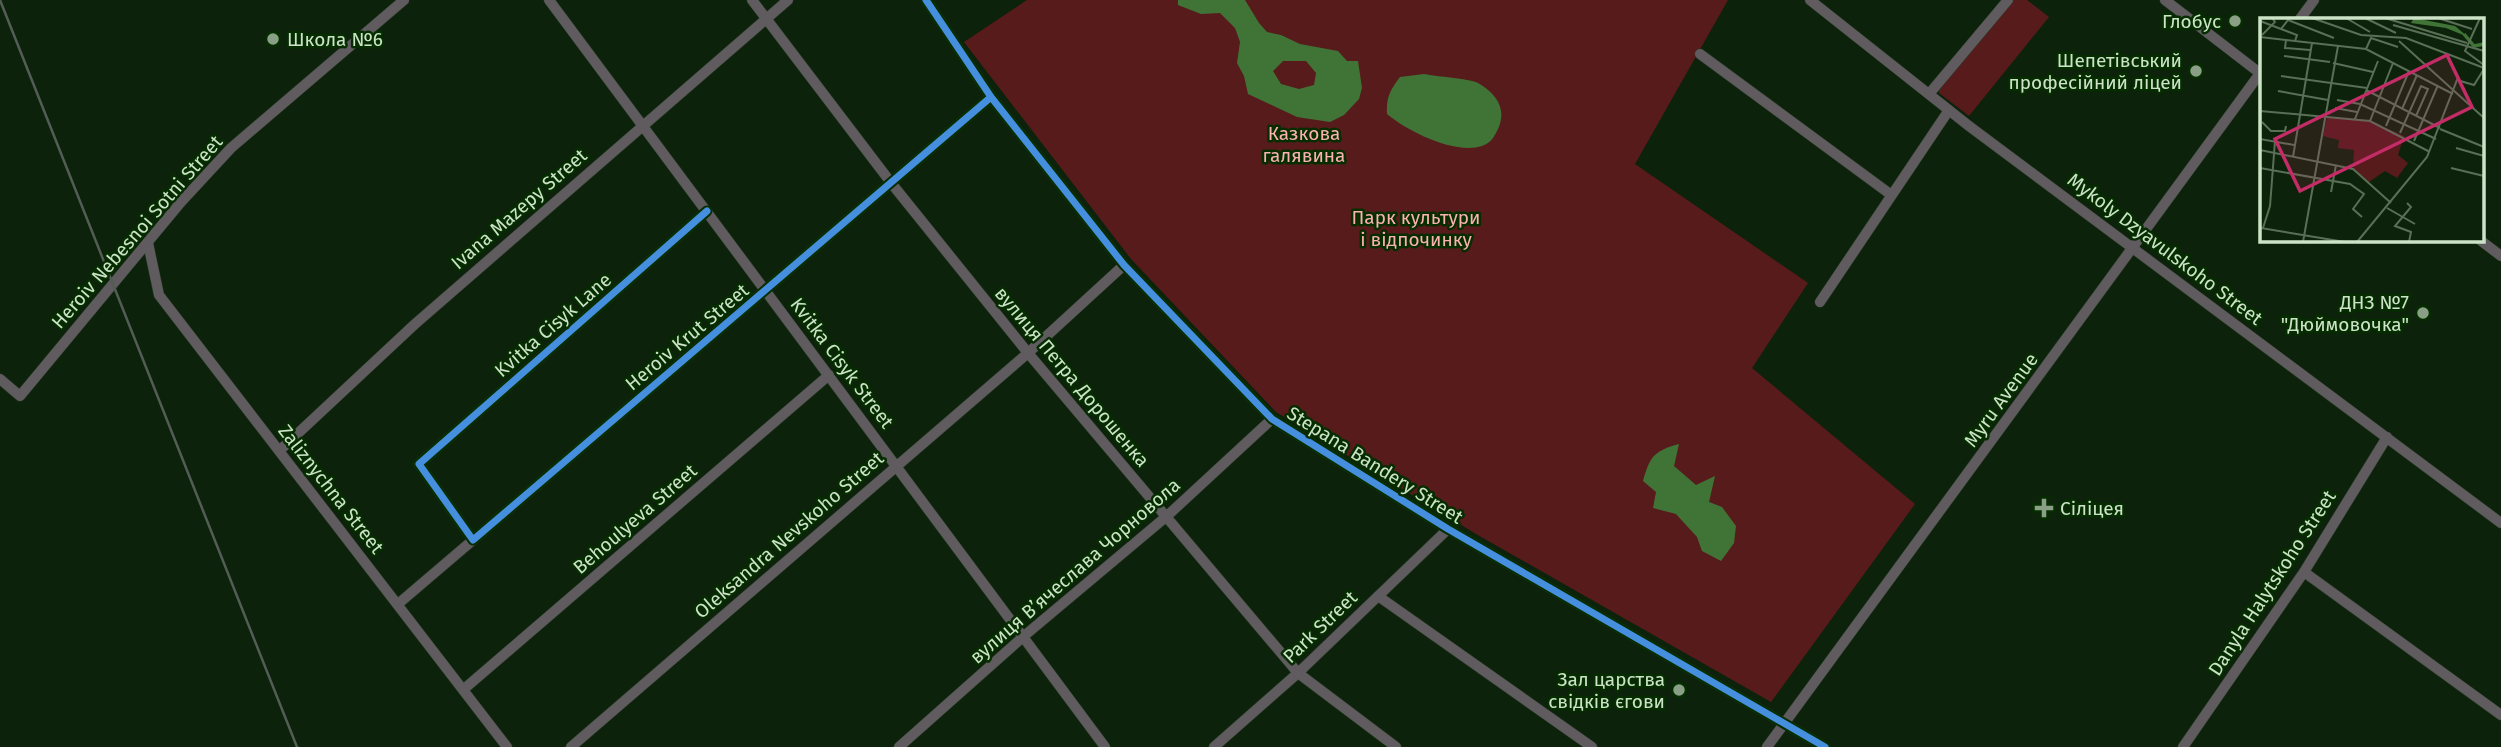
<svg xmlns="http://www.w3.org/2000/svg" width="2501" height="747" font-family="'Fira Sans',sans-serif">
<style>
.green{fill:#571b1c}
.water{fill:#407437;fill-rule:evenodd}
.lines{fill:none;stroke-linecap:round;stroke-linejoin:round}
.street-casing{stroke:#293b27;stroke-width:11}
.street{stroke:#5f5b5f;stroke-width:10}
.rail{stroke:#545d55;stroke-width:2.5}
.cycleway-casing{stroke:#052d00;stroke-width:11}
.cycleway{stroke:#468fdf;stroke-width:7}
.poi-dot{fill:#899f86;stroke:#052d00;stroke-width:2.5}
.labels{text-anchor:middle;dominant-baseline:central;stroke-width:5;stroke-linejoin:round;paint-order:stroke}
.poi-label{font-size:19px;fill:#cce3c8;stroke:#052d00;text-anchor:end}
.park-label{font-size:19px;fill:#fab1af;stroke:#052d00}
.street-label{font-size:19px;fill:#cce3c8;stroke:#052d00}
.inset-river{fill:none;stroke:#407437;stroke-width:3.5}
.inset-road{fill:none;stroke:#596f56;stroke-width:2}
.view{fill:#c32c66;fill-opacity:0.15;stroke:#c32c66;stroke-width:3.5}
.inset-edge{fill:none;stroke:#cce3c8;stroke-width:3.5}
</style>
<rect width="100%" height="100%" fill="#0d220a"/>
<path class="green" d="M 1027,0 L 1728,0 L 1635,164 L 1808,283 L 1752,368 L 1915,504 L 1771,702 L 1476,534 L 1276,412 L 1131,259 L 964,42 Z
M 2012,0 L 2027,0 L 2049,17 L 1969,116 L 1939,93 L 1939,85 Z"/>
<path class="water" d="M 1178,0 L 1245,0 L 1259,23 L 1267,32 L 1281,35 L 1300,44 L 1338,51 L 1347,61 L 1358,61 L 1362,88 L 1359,99 L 1344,115 L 1330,122 L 1297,117 L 1248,94 L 1244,76 L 1237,63 L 1240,42 L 1235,28 L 1220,13 L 1201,14 L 1178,5 ZM 1283,61 L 1306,61 L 1316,73 L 1314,85 L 1299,89 L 1281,84 L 1273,71 Z
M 1424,74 C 1438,77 1467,78 1478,83 C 1497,94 1508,110 1497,131 C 1493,139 1490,143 1482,146 C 1455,155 1407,131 1387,114 C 1386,98 1390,90 1400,77 Z
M 1679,444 L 1674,466 L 1696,485 L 1715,476 L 1709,502 L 1722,507 L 1736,526 L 1734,543 L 1721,561 L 1702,551 L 1697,537 L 1676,514 L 1653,508 L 1656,492 L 1643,481 C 1650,456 1654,451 1679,444 Z"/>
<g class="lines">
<defs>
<path id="street" d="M 549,0 L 1105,747
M 752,0 L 892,184 L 1028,353 L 1298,673 L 1396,747
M 926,0 L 991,97 L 1124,265 L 1272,419 L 1448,529 L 1825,747
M 1810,0 L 1969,126 L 2501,523
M 2165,0 L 2261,74
M 2300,19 L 2314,0
M 1700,54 L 1890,194
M 1929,94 L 2008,0
M 707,211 L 419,464 L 473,540 L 991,97
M 2480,240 L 2501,256
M 148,243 L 159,295 L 507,747
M 1820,302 L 1949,110
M 0,379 L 20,396 L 181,202 L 231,148 L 404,0
M 279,451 L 415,324 L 788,0
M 2304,572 L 2501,715
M 1378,596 L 1592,747
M 398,604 L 473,540
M 464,689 L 829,375
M 571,747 L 1028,353 L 1124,265
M 899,747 L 1024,636 L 1167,516 L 1272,419
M 1214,747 L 1298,673 L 1448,529
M 1767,747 L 2261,72
M 2183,747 L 2304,572 L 2387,437"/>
</defs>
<use href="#street" class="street-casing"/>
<use href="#street" class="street"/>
<path class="rail" d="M 0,0 L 297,747"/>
<defs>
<path id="cycleway" d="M 926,0 L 991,97 L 1124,265 L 1272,419 L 1448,529 L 1825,747
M 707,211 L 419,464 L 473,540 L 991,97"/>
</defs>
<use href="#cycleway" class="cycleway-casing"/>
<use href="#cycleway" class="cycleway"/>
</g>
<g class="poi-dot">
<circle cx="2235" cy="21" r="7"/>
<circle cx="273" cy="39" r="7"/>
<circle cx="2196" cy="71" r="7"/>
<circle cx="2423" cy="313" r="7"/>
<path d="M2040.5 497.5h7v7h7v7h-7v7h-7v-7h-7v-7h7z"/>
<circle cx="1679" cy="690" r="7"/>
</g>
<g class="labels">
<g class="poi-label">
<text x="2221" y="21">Глобус</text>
<text x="287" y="39" text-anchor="start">Школа №6</text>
<text x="2182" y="60">Шепетівський<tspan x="2182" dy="22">професійний ліцей</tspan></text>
<text x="2409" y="302">ДНЗ №7<tspan x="2409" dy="22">"Дюймовочка"</tspan></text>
<text x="2060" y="508" text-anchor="start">Сіліцея</text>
<text x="1665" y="679">Зал царства<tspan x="1665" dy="22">свідків єгови</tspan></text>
</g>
<g class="park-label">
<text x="1304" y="133">Казкова<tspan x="1304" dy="22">галявина</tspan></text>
<text x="1416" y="217">Парк культури<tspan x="1416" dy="22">і відпочинку</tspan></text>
</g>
<g class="street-label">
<text transform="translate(519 209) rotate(-41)">Ivana Mazepy Street</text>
<text transform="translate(137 232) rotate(-49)">Heroiv Nebesnoi Sotni Street</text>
<text transform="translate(2165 249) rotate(37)">Mykoly Dzyavulskoho Street</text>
<text transform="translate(553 325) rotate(-41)">Kvitka Cisyk Lane</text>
<text transform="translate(687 337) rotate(-40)">Heroiv Krut Street</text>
<text transform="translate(842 363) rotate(53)">Kvitka Cisyk Street</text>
<text transform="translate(1072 377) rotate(50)">вулиця Петра Дорошенка</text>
<text transform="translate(2001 400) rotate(-54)">Myru Avenue</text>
<text transform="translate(1375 465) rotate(32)">Stepana Bandery Street</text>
<text transform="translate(331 489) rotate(52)">Zaliznychna Street</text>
<text transform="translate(635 519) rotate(-41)">Behoulyeva Street</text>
<text transform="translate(789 535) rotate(-41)">Oleksandra Nevskoho Street</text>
<text transform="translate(1075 571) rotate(-41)">вулиця Вʼячеслава Чорновола</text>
<text transform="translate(2272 583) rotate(-57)">Danyla Halytskoho Street</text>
<text transform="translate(1320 627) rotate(-44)">Park Street</text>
</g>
</g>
<g transform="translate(2260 18)">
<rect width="224" height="224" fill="#0d220a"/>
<path d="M 67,100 L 110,103 L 144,118 L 138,137 L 148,145 L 137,160 L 125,153 L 109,164 L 93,151 L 94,132 L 78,130 L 79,122 L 63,118 Z" fill="#571b1c"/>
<path d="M 154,0 L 195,8 L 208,19 L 186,10 L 151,5 Z" fill="#407437"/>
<path class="inset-river" d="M 204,16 L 214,28 L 224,26"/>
<path class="inset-road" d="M 52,0 L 101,17 L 146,20 L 224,50M 86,0 L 110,14M 105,0 L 136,15M 125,0 L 207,25M 178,0 L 212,11M 220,0 L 205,33 L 224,47M 0,3 L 37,17 L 35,23M 133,7 L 224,33M 21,11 L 28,2 L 74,20M 2,17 L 15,4 L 12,0M 0,19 L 106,31 L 193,76M 26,22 L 25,30 L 50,32M 139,23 L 224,100M 106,31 L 111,20 L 138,29M 24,38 L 70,44M 73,45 L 113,54M 21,58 L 107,70M 106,72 L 180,110M 18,73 L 68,82M 77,82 L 100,86 L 176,121M 75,90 L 97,94M 142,91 L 157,57M 0,93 L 110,103 L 170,134M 95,101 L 118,43M 110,103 L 133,45M 2,104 L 11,113 L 25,113 L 26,108M 126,108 L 149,53M 180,111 L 224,129M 140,115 L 161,68 L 168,71 L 156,98M 0,121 L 34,127M 154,123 L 178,67M 196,130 L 224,138M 0,132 L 93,151 L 131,185M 33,139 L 52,25M 0,150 L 90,166 L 104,176 L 93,191 L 102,199M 191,150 L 224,158M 71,174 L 76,147M 147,185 L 151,189 L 135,208 L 151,214 L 149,224M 127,190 L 155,206M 1,210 L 85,224M 3,210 L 10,188 L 15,123M 43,224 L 78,28M 97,224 L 167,139 L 197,62 L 214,67 L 224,51"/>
<path class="view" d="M 187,37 L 212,89 L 40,173 L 15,121 Z"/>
<rect width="224" height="224" class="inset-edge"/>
</g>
</svg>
